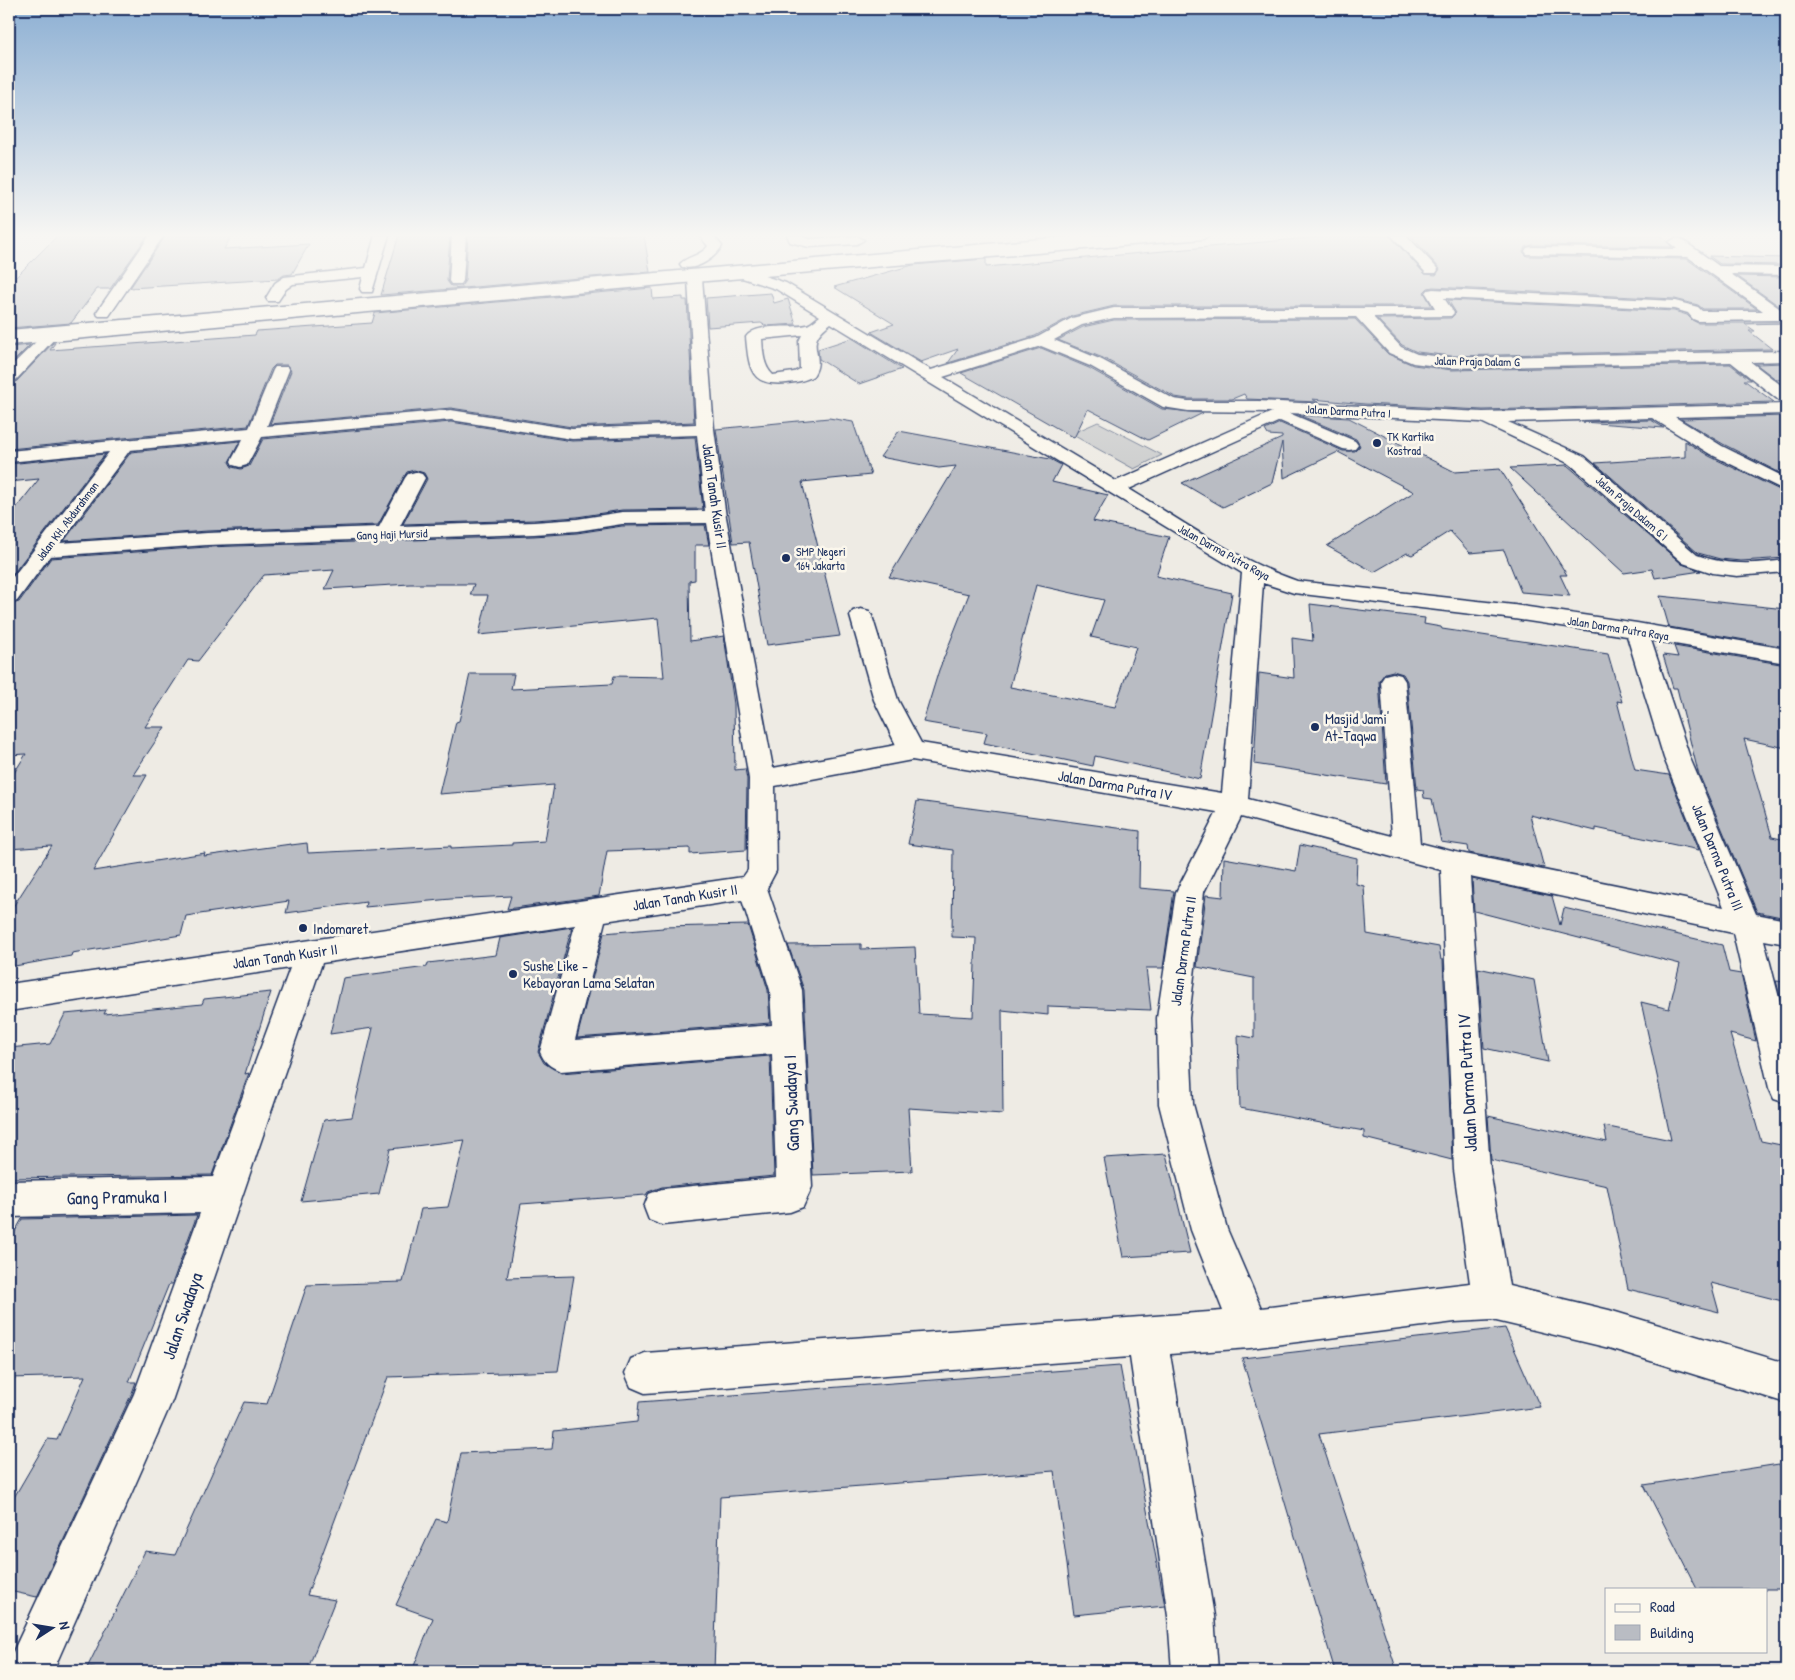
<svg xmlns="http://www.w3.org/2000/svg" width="1795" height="1680" font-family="'Patrick Hand',sans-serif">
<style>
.green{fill:#cecfcf;stroke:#747f96}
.building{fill:#b9bcc3;stroke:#1b2f5e;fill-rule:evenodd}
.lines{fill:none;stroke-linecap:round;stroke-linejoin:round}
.minor-casing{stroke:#1b2f5e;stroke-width:3}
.major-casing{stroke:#1b2f5e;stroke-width:3}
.highway-casing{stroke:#1b2f5e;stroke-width:3}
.minor{fill:#fbf7ec;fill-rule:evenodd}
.major{fill:#fbf7ec;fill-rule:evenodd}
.highway{fill:#fbf7ec;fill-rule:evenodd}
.poi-dot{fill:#1b2f5e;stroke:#fbf7ec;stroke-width:2}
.labels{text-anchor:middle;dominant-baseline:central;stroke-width:5;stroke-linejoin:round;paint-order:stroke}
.far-street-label{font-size:12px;fill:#1b2f5e;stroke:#fbf7ec}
.far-poi-label{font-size:12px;fill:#1b2f5e;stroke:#fbf7ec;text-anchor:start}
.street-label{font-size:15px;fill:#1b2f5e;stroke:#fbf7ec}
.poi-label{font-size:15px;fill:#1b2f5e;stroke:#fbf7ec;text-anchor:start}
.near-street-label{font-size:18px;fill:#1b2f5e;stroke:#fbf7ec}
</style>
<rect width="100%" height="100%" fill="#eeebe4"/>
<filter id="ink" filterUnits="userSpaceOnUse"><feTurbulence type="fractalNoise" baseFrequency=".02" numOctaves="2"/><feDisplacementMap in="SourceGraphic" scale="10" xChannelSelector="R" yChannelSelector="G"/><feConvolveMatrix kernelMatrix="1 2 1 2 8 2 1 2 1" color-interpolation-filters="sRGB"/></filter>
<g filter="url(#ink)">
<path class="green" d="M 1098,422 L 1162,455 L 1134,469 L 1071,434 Z"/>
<path class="building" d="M 58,235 L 148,235 L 110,289 L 97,289 L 71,323 L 9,328 L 9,284 Z
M 166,235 L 232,235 L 224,249 L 309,244 L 292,274 L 284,275 L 278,279 L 130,288 Z
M 399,235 L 450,235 L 447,281 L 451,286 L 461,286 L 465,281 L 468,235 L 644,235 L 650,272 L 381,295 Z
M 1342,235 L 1390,236 L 1425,274 L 1436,275 L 1440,269 L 1410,235 L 1660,235 L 1672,247 L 1532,245 L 1525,247 L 1523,252 L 1527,256 L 1687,259 L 1757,309 L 1703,309 L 1698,305 L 1675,299 L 1433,287 L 1428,288 L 1424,292 L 1432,306 L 1114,306 L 1072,316 L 1035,336 L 948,363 L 958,349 L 921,362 L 871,332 L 894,324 L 834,287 L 913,265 L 986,259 L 986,267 Z
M 1709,256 L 1786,258 L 1786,265 L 1720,264 Z
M 1737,276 L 1786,277 L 1786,311 Z
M 652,288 L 653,299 L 683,297 L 683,300 L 687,300 L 694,422 L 572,427 L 451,408 L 270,424 L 291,371 L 287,365 L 275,365 L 271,369 L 248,426 L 9,449 L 9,384 L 16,382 L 53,343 L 55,343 L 50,350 L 255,335 L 257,331 L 372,323 L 375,313 Z
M 771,293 L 774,303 L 788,299 L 796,324 L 766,326 L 761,323 L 708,327 L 706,298 Z
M 1448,300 L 1674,311 L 1687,315 L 1692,320 L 1698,323 L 1783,323 L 1745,324 L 1755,331 L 1749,331 L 1772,349 L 1452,356 L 1417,352 L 1402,345 L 1377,319 L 1451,318 L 1456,313 Z
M 1355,319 L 1388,354 L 1413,365 L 1452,370 L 1730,364 L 1751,380 L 1744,380 L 1774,402 L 1483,410 L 1365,404 L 1312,399 L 1318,402 L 1247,399 L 1244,394 L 1232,399 L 1188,399 L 1175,397 L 1103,358 L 1058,340 L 1083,327 L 1114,320 Z
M 852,338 L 902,369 L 859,384 L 819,359 L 818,349 Z
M 30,345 L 9,366 L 9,347 Z
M 1041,348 L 1089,368 L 1162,409 L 1203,413 L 1148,440 L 1088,409 L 1074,438 L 961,373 Z
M 1786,363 L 1786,379 L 1777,380 L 1756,364 Z
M 1299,415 L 1349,418 L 1455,472 L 1500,469 L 1567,575 L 1560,575 L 1570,596 L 1521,592 L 1504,550 L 1470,553 L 1450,531 L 1412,555 L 1407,553 L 1374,572 L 1327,546 L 1414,492 L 1338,452 L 1284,478 L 1282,442 L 1272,483 L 1223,507 L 1182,483 L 1282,438 L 1282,436 L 1268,435 L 1265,430 L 1280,423 L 1343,451 L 1355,451 L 1360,446 L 1356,439 Z
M 1786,416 L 1786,476 L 1723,444 L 1681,419 Z
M 829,418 L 853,422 L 871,475 L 802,482 L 840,636 L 767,645 L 749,542 L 733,543 L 716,429 Z
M 1651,420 L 1664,428 L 1583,422 Z
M 451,422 L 572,441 L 695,437 L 703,509 L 622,510 L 577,517 L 534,520 L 403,524 L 427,479 L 424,473 L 414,470 L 407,472 L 404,477 L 378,525 L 207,531 L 64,541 L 131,452 L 240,441 L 229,462 L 232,467 L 241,469 L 249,466 L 263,439 Z
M 899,431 L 1050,459 L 1061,465 L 1052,482 L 1108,495 L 1093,521 L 1169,537 L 1156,576 L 1232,593 L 1200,779 L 1095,756 L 1093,766 L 984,743 L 987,733 L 923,722 L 939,670 L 969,594 L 889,577 L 956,466 L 939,468 L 880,457 ZM 1036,585 L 1104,600 L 1091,637 L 1136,647 L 1115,707 L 1010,687 Z
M 1685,441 L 1709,456 L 1786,493 L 1786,558 L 1741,561 L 1720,559 L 1698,553 L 1595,463 L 1685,457 Z
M 105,454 L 9,579 L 9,517 L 39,479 L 9,482 L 9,464 Z
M 1567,465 L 1682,564 L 1701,571 L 1655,578 L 1652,569 L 1624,573 L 1510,468 Z
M 705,525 L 709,545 L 695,545 L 695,580 L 689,581 L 690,641 L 724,636 L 734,704 L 735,770 L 745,769 L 747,779 L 746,850 L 690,854 L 690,848 L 607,851 L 599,896 L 507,909 L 511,896 L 451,899 L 365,907 L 366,902 L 286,913 L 289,901 L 186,916 L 181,935 L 72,953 L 71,956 L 9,967 L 9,913 L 52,846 L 9,849 L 9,781 L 26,754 L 9,755 L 9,605 L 19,602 L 51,558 L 207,547 L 534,536 L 577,533 L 622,526 ZM 334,570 L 325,589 L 410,584 L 474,584 L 470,595 L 488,595 L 479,635 L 658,618 L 664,677 L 614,676 L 612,684 L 511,689 L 514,674 L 470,674 L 459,721 L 456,722 L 439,794 L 554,785 L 545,841 L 512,843 L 512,845 L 451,848 L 451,846 L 308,853 L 307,843 L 291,845 L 291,844 L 204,856 L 205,853 L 93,871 L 147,775 L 133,775 L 165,727 L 145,727 L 188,660 L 198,661 L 264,575 Z
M 1660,596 L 1786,609 L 1786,647 L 1669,627 Z
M 1310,604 L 1425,618 L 1424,624 L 1441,627 L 1442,629 L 1608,654 L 1622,702 L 1617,701 L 1635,770 L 1669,775 L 1699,850 L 1596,828 L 1596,831 L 1530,815 L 1544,868 L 1469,853 L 1468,846 L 1441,842 L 1432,799 L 1424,798 L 1423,790 L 1417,789 L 1407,681 L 1403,674 L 1393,671 L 1385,673 L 1379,681 L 1386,784 L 1254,764 L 1259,673 L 1294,678 L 1292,638 L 1313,641 Z
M 1674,646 L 1786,665 L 1786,748 L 1744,739 L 1772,837 L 1786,840 L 1786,918 L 1757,912 L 1698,772 L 1677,688 L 1673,688 L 1663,655 L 1678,657 Z
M 917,801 L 1140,831 L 1139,888 L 1174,891 L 1163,968 L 1146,968 L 1151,1010 L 1048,1006 L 1048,1015 L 1002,1010 L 1003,1114 L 908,1108 L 912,1171 L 813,1175 L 804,990 L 788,945 L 861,944 L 861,949 L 915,947 L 919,1014 L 973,1017 L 976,938 L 952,937 L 953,850 L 908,844 Z
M 1300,845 L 1357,858 L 1356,884 L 1364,886 L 1367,934 L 1439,947 L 1441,960 L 1443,960 L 1452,1160 L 1364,1138 L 1364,1131 L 1240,1108 L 1238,1035 L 1254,1038 L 1254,978 L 1197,967 L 1206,895 L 1223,897 L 1224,858 L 1296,871 Z
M 1472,879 L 1552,896 L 1560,925 L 1564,908 L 1722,945 L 1729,972 L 1741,974 L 1756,1041 L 1730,1034 L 1761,1141 L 1781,1145 L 1786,1160 L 1786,1302 L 1711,1283 L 1719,1312 L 1628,1289 L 1607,1186 L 1491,1160 L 1488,1116 L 1607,1142 L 1604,1126 L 1671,1140 L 1641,1002 L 1669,1009 L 1680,964 L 1474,911 Z
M 748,925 L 768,990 L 770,1023 L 577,1038 L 604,933 L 663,928 L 663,927 Z
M 572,927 L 538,1052 L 544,1063 L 561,1073 L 770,1056 L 774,1176 L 662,1187 L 648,1192 L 646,1195 L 521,1204 L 507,1278 L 574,1276 L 558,1371 L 388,1377 L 307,1595 L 335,1600 L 307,1671 L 108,1671 L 87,1668 L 145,1551 L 175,1555 L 244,1402 L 267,1404 L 307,1285 L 403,1282 L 421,1209 L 448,1207 L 465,1140 L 390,1149 L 379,1194 L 301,1201 L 324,1120 L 352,1117 L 373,1028 L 330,1034 L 343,978 L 427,967 L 428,963 L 496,955 L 500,938 Z
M 1478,968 L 1534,980 L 1548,1062 L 1484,1048 Z
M 1776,981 L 1786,982 L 1786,1018 Z
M 271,992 L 245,1074 L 249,1073 L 212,1175 L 9,1178 L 9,1048 L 50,1044 L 65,1014 L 106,1010 L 104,1014 L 202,1004 L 204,999 Z
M 1166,1154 L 1190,1253 L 1123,1257 L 1104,1158 Z
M 197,1215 L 172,1284 L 169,1284 L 129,1382 L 136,1382 L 132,1393 L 37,1597 L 9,1591 L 9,1506 L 48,1439 L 57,1440 L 85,1376 L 9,1378 L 9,1242 L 22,1219 Z
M 1505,1328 L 1540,1407 L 1319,1434 L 1397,1671 L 1335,1671 L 1242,1358 Z
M 1120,1366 L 1165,1606 L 1074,1615 L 1054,1471 L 720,1497 L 714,1671 L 412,1671 L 433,1618 L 396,1605 L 436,1519 L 447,1522 L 461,1453 L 552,1449 L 554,1431 L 637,1422 L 639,1402 Z
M 1779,1464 L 1786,1477 L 1786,1589 L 1697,1589 L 1644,1485 Z"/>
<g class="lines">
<defs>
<path id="minor" d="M 150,235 L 164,235 L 109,316 L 99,316 L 96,313 Z
M 375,235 L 389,235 L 372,292 L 362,292 L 360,289 L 363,277 L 293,284 L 286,289 L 278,301 L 268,301 L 266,298 L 275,283 L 284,277 L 366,268 Z
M 452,235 L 466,235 L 463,281 L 461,284 L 451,284 L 449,281 Z
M 787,235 L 801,235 L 809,239 L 857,236 L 864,240 L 857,244 L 809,247 L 790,242 Z
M 1088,235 L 1143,235 L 1136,239 L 755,273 L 786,283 L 931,370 L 1036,338 L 1072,318 L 1114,308 L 1435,308 L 1426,293 L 1428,290 L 1433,289 L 1675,301 L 1698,307 L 1702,311 L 1763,311 L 1688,257 L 1527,254 L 1525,251 L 1527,248 L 1532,247 L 1677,249 L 1669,242 L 1676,238 L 1681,239 L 1719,266 L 1786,267 L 1786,275 L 1731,274 L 1786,313 L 1786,321 L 1776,320 L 1698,321 L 1693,319 L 1688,313 L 1674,309 L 1444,298 L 1454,313 L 1451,316 L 1373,317 L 1401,347 L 1417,354 L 1452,358 L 1786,351 L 1786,361 L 1751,362 L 1786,389 L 1786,402 L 1780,401 L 1731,362 L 1452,368 L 1413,363 L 1389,353 L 1356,317 L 1114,318 L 1082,325 L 1054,340 L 1102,360 L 1174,399 L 1188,401 L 1258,401 L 1483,412 L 1786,404 L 1786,414 L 1675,417 L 1722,446 L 1786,478 L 1786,491 L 1710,454 L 1652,418 L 1508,422 L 1584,456 L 1697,555 C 1727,566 1755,564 1786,560 L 1786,572 L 1737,576 L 1713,573 L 1683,563 L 1570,464 L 1481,422 L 1289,413 L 1355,441 L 1358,445 L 1355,449 L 1349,450 L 1343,449 L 1280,421 L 1129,489 C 1182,521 1238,561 1297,581 L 1514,605 L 1637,623 L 1786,649 L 1786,663 L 1651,640 L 1690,758 L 1756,914 L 1786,920 L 1786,944 L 1764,940 L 1786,1025 L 1786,1103 L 1774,1099 L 1769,1088 L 1733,933 L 1470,877 L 1490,1170 L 1509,1286 L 1609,1310 L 1786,1363 L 1786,1403 L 1609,1348 L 1492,1320 L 1455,1322 L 1250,1348 L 1170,1354 L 1214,1616 L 1218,1671 L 1172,1671 L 1168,1616 L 1130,1357 L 645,1393 L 631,1387 L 625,1373 L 631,1359 L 645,1353 L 1223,1311 L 1191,1230 L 1159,1104 L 1157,1018 L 1176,892 L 1217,812 L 912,760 L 775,786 L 776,871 L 767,888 L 802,990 L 812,1187 L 803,1207 L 790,1212 L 662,1225 L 649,1220 L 644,1207 L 649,1194 L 662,1189 L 776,1178 L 772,1054 L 561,1071 C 549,1066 545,1063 540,1052 L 575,925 L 322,963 L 172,1401 L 53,1671 L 9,1671 L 9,1663 L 12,1654 L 134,1394 L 200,1213 L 9,1217 L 9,1181 L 213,1177 L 290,968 L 9,1011 L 9,984 L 743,877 L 748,870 L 749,779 L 707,523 L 622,524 L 577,531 L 534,534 L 207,545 L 50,556 L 17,601 L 9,603 L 9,582 L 109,452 L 9,462 L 9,451 L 249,428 L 273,370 L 275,367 L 287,367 L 289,370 L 267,426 L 451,410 L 572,429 L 696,424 L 688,279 L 58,335 L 15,381 L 9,382 L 9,368 L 41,337 L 9,340 L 9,330 ZM 733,275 L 776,289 L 820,316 C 816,319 811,324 807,325 C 791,329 756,322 746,337 C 749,368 750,387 787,383 C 796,382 805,381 813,376 C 828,354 800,345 831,323 L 1242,573 L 1222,793 L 921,743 L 898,700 L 872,616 L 869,611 L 861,609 L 853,611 L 850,616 L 874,700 L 896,745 L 773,768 L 726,517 L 714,429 L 702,278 ZM 802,335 L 799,341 L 800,369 L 794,372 L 773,375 C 763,366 763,351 762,339 ZM 1041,346 L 1090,366 L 1163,407 L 1188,411 L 1272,412 L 1116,481 L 943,377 ZM 451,420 L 572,439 L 697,435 L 705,511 L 622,512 L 577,519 L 534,522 L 400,526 L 425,478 L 422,474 L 415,472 L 408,474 L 405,478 L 379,527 L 207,533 L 60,543 L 130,450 L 243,439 L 231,461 L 233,465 L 240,467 L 247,465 L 262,437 ZM 1263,583 L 1294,593 L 1514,619 L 1627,636 L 1664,758 L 1724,907 L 1455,852 L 1420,843 L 1405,681 L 1401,675 L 1393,673 L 1385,675 L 1381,681 L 1392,836 L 1248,799 ZM 1241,817 L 1441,870 L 1454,1170 L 1470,1283 L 1261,1308 L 1227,1229 L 1193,1104 L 1189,1018 L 1204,892 ZM 742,900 L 770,990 L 772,1025 L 575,1040 L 605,921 Z
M 1391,235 L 1406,235 L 1436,267 L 1438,270 L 1436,273 L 1426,273 Z"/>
<path id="major" d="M 699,235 L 713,235 L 722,246 C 715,258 697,271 682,267 L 680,264 C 687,256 701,256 708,246 Z"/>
<path id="highway" d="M 1153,235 L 1210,235 L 1203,239 L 695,282 L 9,345 L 9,335 L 695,274 Z"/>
</defs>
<use href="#minor" class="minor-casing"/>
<use href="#major" class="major-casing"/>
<use href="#highway" class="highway-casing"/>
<use href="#minor" class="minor"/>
<use href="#major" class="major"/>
<use href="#highway" class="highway"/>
</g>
</g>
<linearGradient id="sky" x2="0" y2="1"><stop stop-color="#8cafd3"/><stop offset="0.5" stop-color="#f7f6f3"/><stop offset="1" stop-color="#f7f6f3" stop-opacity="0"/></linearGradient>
<rect width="1795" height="470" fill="url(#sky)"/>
<g class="poi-dot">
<circle cx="1377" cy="443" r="5"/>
<circle cx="786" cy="558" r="5"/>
<circle cx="1315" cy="727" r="5"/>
<circle cx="303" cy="928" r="5"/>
<circle cx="513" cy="974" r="5"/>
</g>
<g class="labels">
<g class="far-street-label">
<text transform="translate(1477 361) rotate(1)">Jalan Praja Dalam G</text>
<text transform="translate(1348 411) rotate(3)">Jalan Darma Putra I</text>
<text transform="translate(1632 508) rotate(41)">Jalan Praja Dalam G I</text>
<text transform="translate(67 521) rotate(-53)">Jalan KH. Abdurahman</text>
<text transform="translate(392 534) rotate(-2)">Gang Haji Mursid</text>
<text transform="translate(1224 552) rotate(29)">Jalan Darma Putra Raya</text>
<text transform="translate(1618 628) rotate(9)">Jalan Darma Putra Raya</text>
</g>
<g class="far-poi-label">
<text x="1387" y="436">TK Kartika<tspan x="1387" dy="14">Kostrad</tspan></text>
<text x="796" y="551">SMP Negeri<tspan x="796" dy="14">164 Jakarta</tspan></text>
</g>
<g class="street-label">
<text transform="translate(715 496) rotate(82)">Jalan Tanah Kusir II</text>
<text transform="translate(1115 785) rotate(10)">Jalan Darma Putra IV</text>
<text transform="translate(1718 857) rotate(68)">Jalan Darma Putra III</text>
<text transform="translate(685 897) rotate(-9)">Jalan Tanah Kusir II</text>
<text transform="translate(1183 951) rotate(-82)">Jalan Darma Putra II</text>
<text transform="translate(285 956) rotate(-8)">Jalan Tanah Kusir II</text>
</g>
<g class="poi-label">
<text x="1325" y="718">Masjid Jami'<tspan x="1325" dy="17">At-Taqwa</tspan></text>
<text x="313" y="928">Indomaret</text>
<text x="523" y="965">Sushe Like -<tspan x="523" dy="17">Kebayoran Lama Selatan</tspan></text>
</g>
<g class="near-street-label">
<text transform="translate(1467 1083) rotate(-93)">Jalan Darma Putra IV</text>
<text transform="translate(791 1103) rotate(-92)">Gang Swadaya I</text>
<text transform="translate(117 1197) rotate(-1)">Gang Pramuka I</text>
<text transform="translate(182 1316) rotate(-71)">Jalan Swadaya</text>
</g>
</g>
<rect width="1795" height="1680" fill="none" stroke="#fbf7ec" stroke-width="30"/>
<rect x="15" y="15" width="1765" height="1650" fill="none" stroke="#1b2f5e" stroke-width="2" filter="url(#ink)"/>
<rect x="1605" y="1588" width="162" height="65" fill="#fbf7ec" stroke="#a1a7b3"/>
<rect x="1615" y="1604" width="25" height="8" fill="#fbf7ec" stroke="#a1a7b3"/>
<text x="1650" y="1612" font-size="15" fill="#1b2f5e">Road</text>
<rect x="1615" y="1625" width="25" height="15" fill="#b9bcc3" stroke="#a1a7b3"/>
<text x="1650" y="1638" font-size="15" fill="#1b2f5e">Building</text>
<g transform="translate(52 1628) rotate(78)" stroke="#fbf7ec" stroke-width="4" paint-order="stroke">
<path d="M0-4L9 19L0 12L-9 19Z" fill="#1b2f5e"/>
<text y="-8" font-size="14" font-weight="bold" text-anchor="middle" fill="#1b2f5e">N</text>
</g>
</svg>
